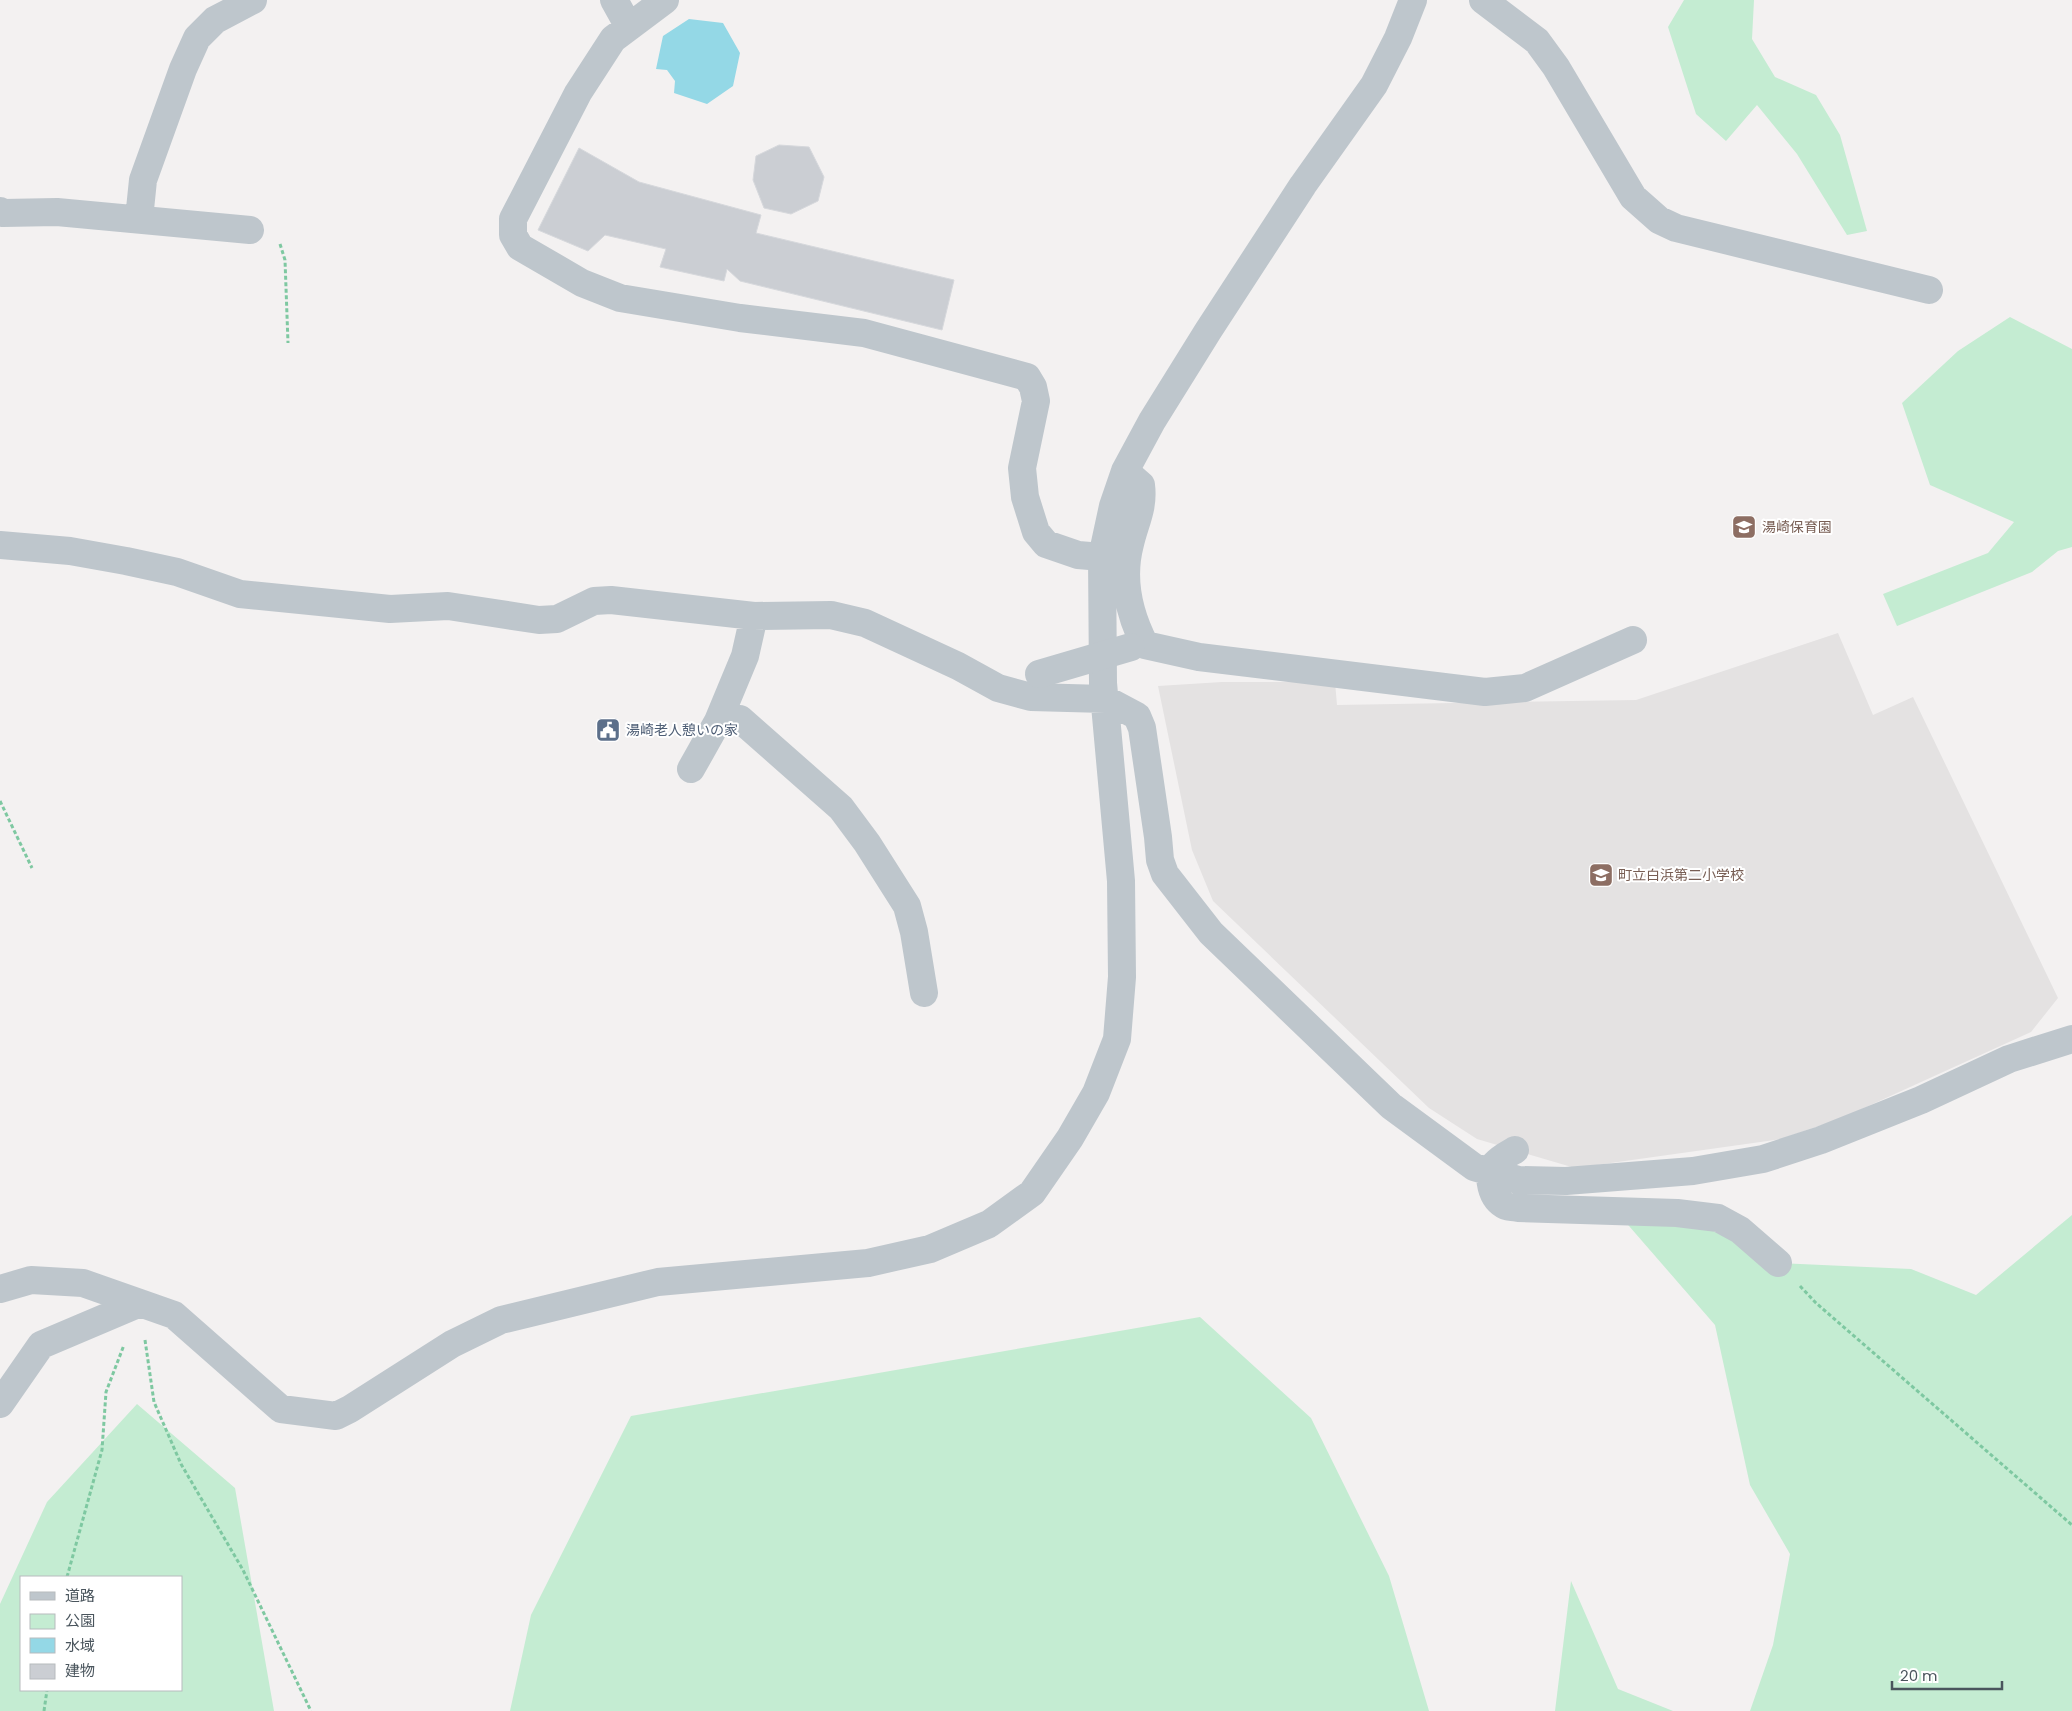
<svg xmlns="http://www.w3.org/2000/svg" width="2072" height="1711" font-family="Poppins,'Noto Sans JP',sans-serif">
<style>
.education{fill:#e4e2e2}
.green{fill:#c4ecd2;fill-rule:evenodd}
.water{fill:#94d8e6}
.building{fill:#cbced3;stroke:#d6d8dc}
.lines{fill:none;stroke-linecap:round;stroke-linejoin:round}
.path{stroke:#7ec8a1;stroke-width:3;stroke-dasharray:4 2.5;stroke-linecap:butt}
.minor{stroke:#bec6cc;stroke-width:28}
.minor-bridge{stroke:#bec6cc;stroke-width:28}
.labels{text-anchor:middle;dominant-baseline:central;stroke-width:4;stroke-linejoin:round;paint-order:stroke}
.education-label{font-size:14px;fill:#785e54;stroke:#fff;text-anchor:start}
.service-label{font-size:14px;fill:#4e5e75;stroke:#fff;text-anchor:start}
</style>
<rect width="100%" height="100%" fill="#f3f1f1"/>
<path class="education" d="M 1838,633 L 1873,715 L 1913,697 L 2058,998 L 2031,1032 L 1842,1118 L 1781,1139 L 1575,1168 L 1477,1139 L 1429,1108 L 1213,901 L 1192,850 L 1158,686 L 1222,682 L 1335,682 L 1337,705 L 1636,700 Z"/>
<path class="green" d="M 1684,0 L 1754,0 L 1752,39 L 1775,77 L 1816,95 L 1840,135 L 1867,231 L 1847,235 L 1797,154 L 1757,105 L 1726,141 L 1696,114 L 1668,27 Z
M 2010,317 L 2072,349 L 2072,547 L 2058,551 L 2032,572 L 1897,626 L 1883,594 L 1988,553 L 2014,522 L 1930,485 L 1902,403 L 1958,351 Z
M 1616,1211 L 1677,1213 L 1778,1263 L 1911,1269 L 1976,1295 L 2072,1215 L 2072,1711 L 1750,1711 L 1773,1645 L 1790,1554 L 1750,1485 L 1715,1325 Z
M 1200,1317 L 1311,1418 L 1389,1576 L 1429,1711 L 510,1711 L 531,1615 L 631,1416 Z
M 137,1404 L 235,1488 L 274,1711 L 0,1711 L 0,1604 L 47,1502 ZM 21,1577 L 181,1577 L 181,1690 L 21,1690 Z
M 1571,1581 L 1618,1689 L 1673,1711 L 1555,1711 Z"/>
<path class="water" d="M 689,19 L 723,23 L 740,53 L 733,86 L 707,104 L 674,93 L 675,81 L 667,70 L 656,69 L 663,36 Z"/>
<path class="building" d="M 779,145 L 809,147 L 824,177 L 818,201 L 791,214 L 764,208 L 753,180 L 756,156 Z
M 579,148 L 639,182 L 761,215 L 756,233 L 954,280 L 942,330 L 740,281 L 727,269 L 724,281 L 660,267 L 666,249 L 605,235 L 588,251 L 538,230 Z"/>
<g class="lines">
<path class="path" d="M 280,244 L 285,260 L 288,343
M 0,801 L 32,868
M 1800,1286 L 1816,1303 L 2072,1525
M 145,1340 L 154,1402 L 181,1464 L 243,1570 L 311,1711
M 67,1577 L 102,1450 L 106,1392 L 124,1345
M 44,1711 L 47,1690"/>
<path class="minor" d="M 614,0 L 629,27
M 665,0 L 613,39 L 578,93 L 513,219 L 513,235 L 520,247 L 582,283 L 620,298 L 740,318 L 864,333 L 1027,377 L 1033,387 L 1036,401 L 1022,468 L 1025,497 L 1036,532 L 1046,544 L 1078,555 L 1102,557
M 1483,0 L 1537,41 L 1556,67 L 1633,197 L 1659,220 L 1676,228 L 1929,290
M 0,211 L 3,213 L 57,212 L 250,230
M 139,219 L 143,180 L 183,69 L 197,38 L 215,20 L 253,0
M 1125,471 L 1141,485 C 1144,508 1135,522 1130,544 C 1121,578 1129,614 1145,645 L 1199,657 L 1485,692 L 1525,688 L 1633,640
M 0,545 L 70,551 L 126,561 L 177,572 L 240,594 L 390,609 L 448,606 L 539,620 L 557,619 L 594,601 L 611,600 L 754,616 L 831,615 L 865,623 L 958,666 L 998,688 L 1031,697 L 1105,699 L 1137,716 L 1142,728 L 1158,837 L 1160,860 L 1165,874 L 1211,933 L 1391,1106 L 1474,1167 L 1518,1180 L 1566,1181 L 1693,1171 L 1763,1159 L 1821,1140 L 1921,1100 L 2009,1059 L 2072,1039
M 718,721 L 740,719 L 841,808 L 867,843 L 907,906 L 914,932 L 924,993
M 691,769 L 718,721 L 745,656 L 754,616
M 1515,1150 C 1508,1154 1500,1158 1495,1164 C 1486,1176 1491,1199 1506,1206 C 1509,1207 1514,1207 1518,1208 L 1677,1213 L 1718,1218 L 1740,1230 L 1778,1263
M 0,1289 L 31,1280 L 83,1283 L 174,1315 L 281,1409 L 336,1416 L 350,1409 L 452,1344 L 501,1320 L 658,1282 L 868,1263 L 930,1249 L 989,1224 L 1032,1193 L 1070,1138 L 1096,1093 L 1117,1039 L 1122,977 L 1121,881 L 1103,683 L 1102,557 L 1113,506 L 1125,471 L 1152,421 L 1208,331 L 1303,185 L 1374,85 L 1398,38 L 1413,0
M 0,1404 L 41,1345 L 140,1303"/>
<path class="minor-bridge" d="M 1039,674 L 1131,647"/>
</g>
<defs>
<symbol id="school-square" viewBox="-11 -11 22 22"><rect x="-9" y="-9" width="18" height="18" rx="4" fill="#8d6e63" stroke="#fff"/><path d="M0-5L7-2L0 1L-7-2ZM-4 1L0 2.5L4 1V4Q0 6-4 4Z" fill="#fff"/></symbol>
<symbol id="civic-square" viewBox="-11 -11 22 22"><rect x="-9" y="-9" width="18" height="18" rx="4" fill="#5c6f8a" stroke="#fff"/><path d="M-.6-6.5H3V-4.5H.6V-3L4-1V1h2V6H-6V1h2V-1L-.6-3ZM-1.2 2.5V6h2.4V2.5Z" fill="#fff"/></symbol>
</defs>
<g fill-rule="evenodd">
<use href="#school-square" x="1730" y="513" width="28" height="28"/>
<use href="#civic-square" x="594" y="716" width="28" height="28"/>
<use href="#school-square" x="1587" y="861" width="28" height="28"/>
</g>
<g class="labels">
<g class="education-label">
<text x="1762" y="527">湯崎保育園</text>
<text x="1618" y="875">町立白浜第二小学校</text>
</g>
<g class="service-label">
<text x="626" y="730">湯崎老人憩いの家</text>
</g>
</g>
<rect x="20" y="1576" width="162" height="115" fill="#ffffff" stroke="#b7bbbe"/>
<rect x="30" y="1592" width="25" height="8" fill="#bec6cc" stroke="#b7bbbe"/>
<text x="65" y="1601" font-size="15" fill="#4a555d">道路</text>
<rect x="30" y="1614" width="25" height="15" fill="#c4ecd2" stroke="#b7bbbe"/>
<text x="65" y="1626" font-size="15" fill="#4a555d">公園</text>
<rect x="30" y="1638" width="25" height="15" fill="#94d8e6" stroke="#b7bbbe"/>
<text x="65" y="1651" font-size="15" fill="#4a555d">水域</text>
<rect x="30" y="1664" width="25" height="15" fill="#cbced3" stroke="#b7bbbe"/>
<text x="65" y="1676" font-size="15" fill="#4a555d">建物</text>
<path d="M1892 1681v8h110v-8" fill="none" stroke="#4a555d" stroke-width="2.5"/>
<text x="1900" y="1681" font-size="15" fill="#4a555d" stroke="#ffffff" stroke-width="4" paint-order="stroke">20 m</text>
</svg>
